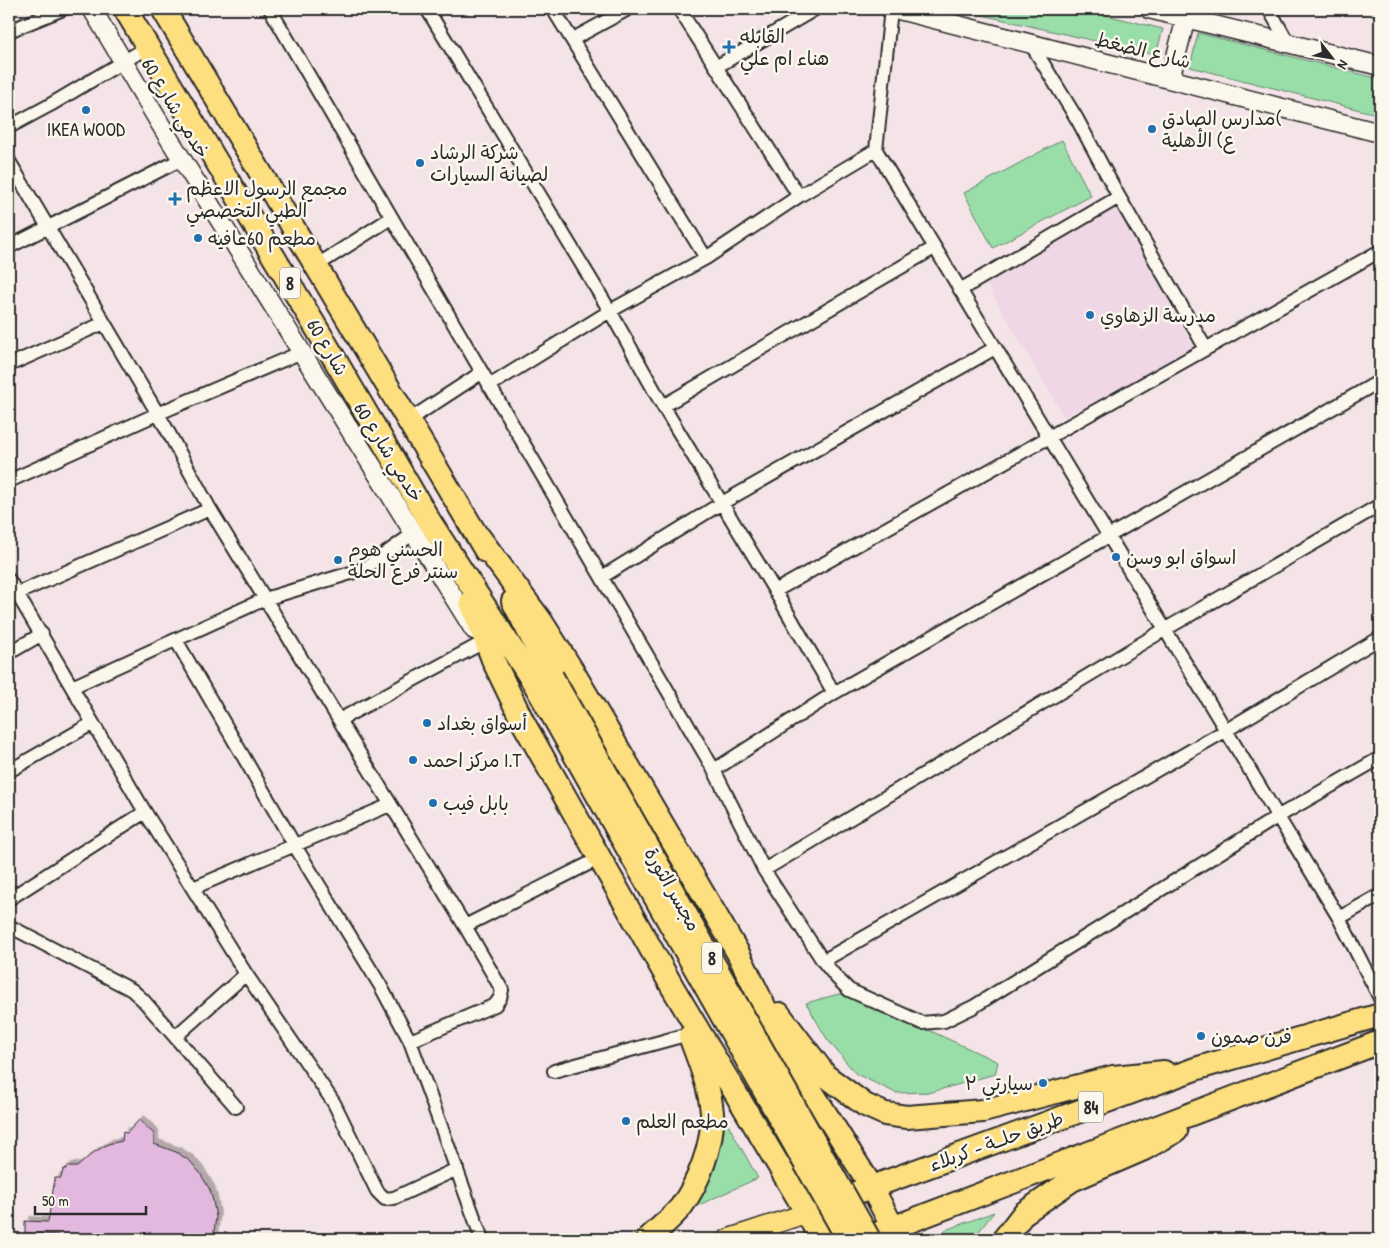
<svg xmlns="http://www.w3.org/2000/svg" width="1389" height="1248" font-family="'Patrick Hand','Playpen Sans Arabic',sans-serif">
<style>
.built{fill:#efd7e5}
.green{fill:#99dda8;stroke:#62846a}
.building{fill:#e3b8df;stroke:#2b2b2b;filter:url(#shadow)}
.lines{fill:none;stroke-linecap:round;stroke-linejoin:round}
.street-casing{stroke:#2b2b2b;stroke-width:16}
.secondary-casing{stroke:#2b2b2b;stroke-width:21}
.primary-casing{stroke:#2b2b2b;stroke-width:22}
.highway-casing{stroke:#2b2b2b;stroke-width:26}
.street{stroke:#fbf7ec;stroke-width:12}
.secondary{stroke:#fbf7ec;stroke-width:18}
.primary{stroke:#fddf80;stroke-width:19}
.highway{stroke:#fddf80;stroke-width:22}
.highway-bridge-casing{stroke:#2b2b2b;stroke-width:26;stroke-linecap:butt}
.highway-bridge{stroke:#fddf80;stroke-width:22}
.poi-dot{fill:#1f6fb2;stroke:#fbf7ec;stroke-width:2}
.labels{text-anchor:middle;dominant-baseline:central;stroke-width:5;stroke-linejoin:round;paint-order:stroke}
.shield{fill:#fbf7ec;stroke:#696865;stroke-width:1}
.shield-label{font-size:18px;font-weight:bold;fill:#2b2b2b}
.poi-label{font-size:19px;fill:#2b2b2b;stroke:#fbf7ec;text-anchor:start}
.street-label{font-size:19px;fill:#2b2b2b;stroke:#fbf7ec}
</style>
<defs>
<filter id="shadow"><feDropShadow dx="4.5" dy="-4.5" stdDeviation="0" flood-color="#0004"/></filter>
</defs>
<rect width="100%" height="100%" fill="#f4e4e8"/>
<filter id="ink" filterUnits="userSpaceOnUse"><feTurbulence type="fractalNoise" baseFrequency=".02" numOctaves="2"/><feDisplacementMap in="SourceGraphic" scale="10" xChannelSelector="R" yChannelSelector="G"/><feConvolveMatrix kernelMatrix="1 2 1 2 8 2 1 2 1" color-interpolation-filters="sRGB"/></filter>
<g filter="url(#ink)">
<path class="built" d="M 1116,205 L 1194,348 L 1064,417 L 986,283 Z"/>
<path class="green" d="M 956,9 L 1082,9 L 1163,29 L 1156,55 Z
M 1198,33 L 1380,79 L 1380,115 L 1190,67 Z
M 1062,140 L 1091,196 L 993,248 L 964,193 Z
M 846,992 L 998,1062 L 995,1074 L 932,1092 L 896,1093 L 856,1074 L 827,1039 L 806,1003 Z
M 721,1112 L 758,1178 L 688,1210 Z
M 994,1212 L 980,1230 L 976,1239 L 932,1239 L 948,1229 Z"/>
<path class="building" d="M 139,1120 L 154,1134 L 154,1144 L 176,1152 L 190,1161 L 200,1173 L 210,1190 L 213,1201 L 216,1217 L 213,1239 L 59,1239 L 58,1235 L 25,1233 L 25,1221 L 48,1222 L 55,1178 L 61,1178 L 63,1170 L 68,1167 L 77,1167 L 93,1153 L 108,1144 L 122,1141 L 123,1132 L 127,1133 Z"/>
<g class="lines">
<defs>
<path id="street" d="M 270,9 L 714,770 L 764,870 L 823,961 L 836,977 L 849,990 L 922,1023 L 944,1021 L 973,1007 L 1277,817 L 1380,758
M 427,9 L 610,311 L 663,406 L 775,591 L 834,693
M 553,9 L 706,258
M 679,9 L 799,196
M 891,9 L 876,150 L 1339,918 L 1380,998
M 1269,9 L 1288,43
M 9,31 L 63,9
M 573,39 L 628,9
M 1031,44 L 1077,119 L 1119,197 L 1206,349
M 716,67 L 815,9
M 9,127 L 50,105 L 148,47
M 9,161 L 165,426 L 210,509 L 465,926 L 502,990 L 500,998 L 495,1005 L 410,1041
M 9,247 L 182,159
M 316,266 L 391,218
M 960,290 L 1119,197
M 9,365 L 104,323
M 489,386 L 610,311 L 706,258 L 799,196 L 876,150
M 663,406 L 934,248
M 409,420 L 481,373
M 9,481 L 157,414 L 302,352
M 602,577 L 722,503 L 995,348
M 9,580 L 145,812 L 246,974 L 334,1103 L 377,1191 L 385,1199 L 394,1198 L 457,1169
M 775,591 L 1380,251
M 18,593 L 210,509
M 176,640 L 295,846 L 380,985 L 410,1041 L 482,1239
M 9,653 L 42,634
M 72,687 L 265,599 L 364,569 L 414,533
M 339,720 L 482,643
M 714,770 L 834,693 L 1380,381
M 9,771 L 93,723
M 764,870 L 1164,630 L 1380,505
M 193,888 L 390,805
M 9,899 L 145,812
M 1339,918 L 1380,895
M 9,926 L 132,990 L 143,1000 L 236,1107
M 465,926 L 600,858
M 823,961 L 1225,731 L 1380,638
M 175,1037 L 246,974
M 554,1071 L 689,1034"/>
<path id="secondary" d="M 92,9 L 165,132 L 474,630
M 895,9 L 1380,133
M 1149,9 L 1380,66
M 1170,79 L 1186,18"/>
<path id="primary" d="M 728,1239 L 807,1213"/>
<path id="highway" d="M 125,9 L 320,334 L 430,522 L 536,686
M 163,9 L 486,551
M 479,537 L 541,621 L 572,670 L 738,953 L 785,1049 L 871,1186 L 899,1239
M 513,601 L 552,677
M 471,602 L 494,662 L 524,724 L 673,988 L 807,1213 L 821,1239
M 779,1014 L 826,1076 L 865,1105 L 885,1114 L 907,1117 L 983,1111 L 1113,1077 L 1164,1072
M 858,1192 L 1195,1069 L 1380,1015
M 879,1233 L 1380,1042
M 648,1239 C 658,1229 671,1219 681,1207 C 698,1184 714,1143 712,1113 C 710,1087 699,1061 690,1036
M 1004,1239 L 1024,1213 L 1072,1180 L 1144,1149 L 1176,1131"/>
</defs>
<use href="#street" class="street-casing"/>
<use href="#secondary" class="secondary-casing"/>
<use href="#primary" class="primary-casing"/>
<use href="#highway" class="highway-casing"/>
<use href="#street" class="street"/>
<use href="#secondary" class="secondary"/>
<use href="#primary" class="primary"/>
<use href="#highway" class="highway"/>
<defs>
<path id="highway-bridge" d="M 552,677 L 869,1239
M 536,686 L 848,1239"/>
</defs>
<use href="#highway-bridge" class="highway-bridge-casing"/>
<use href="#highway-bridge" class="highway-bridge"/>
</g>
</g>
<g class="poi-dot">
<path d="M726.5 39.5h5v5h5v5h-5v5h-5v-5h-5v-5h5z"/>
<circle cx="86" cy="110" r="5"/>
<circle cx="1152" cy="129" r="5"/>
<circle cx="420" cy="163" r="5"/>
<path d="M172.5 191.5h5v5h5v5h-5v5h-5v-5h-5v-5h5z"/>
<circle cx="198" cy="238" r="5"/>
<circle cx="1090" cy="315" r="5"/>
<circle cx="1116" cy="557" r="5"/>
<circle cx="338" cy="560" r="5"/>
<circle cx="427" cy="723" r="5"/>
<circle cx="413" cy="760" r="5"/>
<circle cx="433" cy="803" r="5"/>
<circle cx="1201" cy="1036" r="5"/>
<circle cx="1043" cy="1083" r="5"/>
<circle cx="626" cy="1121" r="5"/>
</g>
<g class="labels">
<g class="shield">
<rect x="280" y="267.5" width="20" height="31" rx="4"/>
<rect x="702" y="942.5" width="20" height="31" rx="4"/>
<rect x="1078.5" y="1091.5" width="25" height="31" rx="4"/>
</g>
<g class="shield-label">
<text x="290" y="283">8</text>
<text x="712" y="958">8</text>
<text x="1091" y="1107">84</text>
</g>
<g class="poi-label">
<text x="740" y="36">القابله<tspan x="740" dy="22">هناء ام علي</tspan></text>
<text x="1162" y="118">مدارس الصادق(<tspan x="1162" dy="22">ع) الأهلية</tspan></text>
<text x="86" y="129" text-anchor="middle">IKEA WOOD</text>
<text x="430" y="152">شركة الرشاد<tspan x="430" dy="22">لصيانة السيارات</tspan></text>
<text x="186" y="188">مجمع الرسول الاعظم<tspan x="186" dy="22">الطبي التخصصي</tspan></text>
<text x="208" y="238">مطعم 60عافيه</text>
<text x="1100" y="315">مدرسة الزهاوي</text>
<text x="348" y="549">الحسني هوم<tspan x="348" dy="22">سنتر فرع الحلة</tspan></text>
<text x="1126" y="557">اسواق ابو وسن</text>
<text x="437" y="723">أسواق بغداد</text>
<text x="423" y="760">مركز احمد I.T</text>
<text x="443" y="803">بابل فيب</text>
<text x="1211" y="1036">فرن صمون</text>
<text x="1033" y="1083" text-anchor="end">سيارتي ٣</text>
<text x="636" y="1121">مطعم العلم</text>
</g>
<g class="street-label">
<text transform="translate(1143 50) rotate(14)">شارع الضغط</text>
<text transform="translate(176 108) rotate(59)">خدمي شارع 60</text>
<text transform="translate(328 347) rotate(59)">شارع 60</text>
<text transform="translate(389 452) rotate(58)">خدمي شارع 60</text>
<text transform="translate(673 889) rotate(60)">مجسر الثورة</text>
<text transform="translate(996 1141) rotate(-20)">طريق حلــة - كربلاء</text>
</g>
</g>
<rect width="1389" height="1248" fill="none" stroke="#fbf7ec" stroke-width="30"/>
<rect x="15" y="15" width="1359" height="1218" fill="none" stroke="#2b2b2b" stroke-width="2" filter="url(#ink)"/>
<g transform="translate(1332 58) rotate(121)" stroke="#fbf7ec" stroke-width="4" paint-order="stroke">
<path d="M0-4L9 19L0 12L-9 19Z" fill="#2b2b2b"/>
<text y="-8" font-size="14" font-weight="bold" text-anchor="middle" fill="#2b2b2b">N</text>
</g>
<path d="M35 1206v8h111v-8" fill="none" stroke="#2b2b2b" stroke-width="2.5"/>
<text x="42" y="1206" font-size="15" fill="#2b2b2b" stroke="#fbf7ec" stroke-width="4" paint-order="stroke">50 m</text>
</svg>
